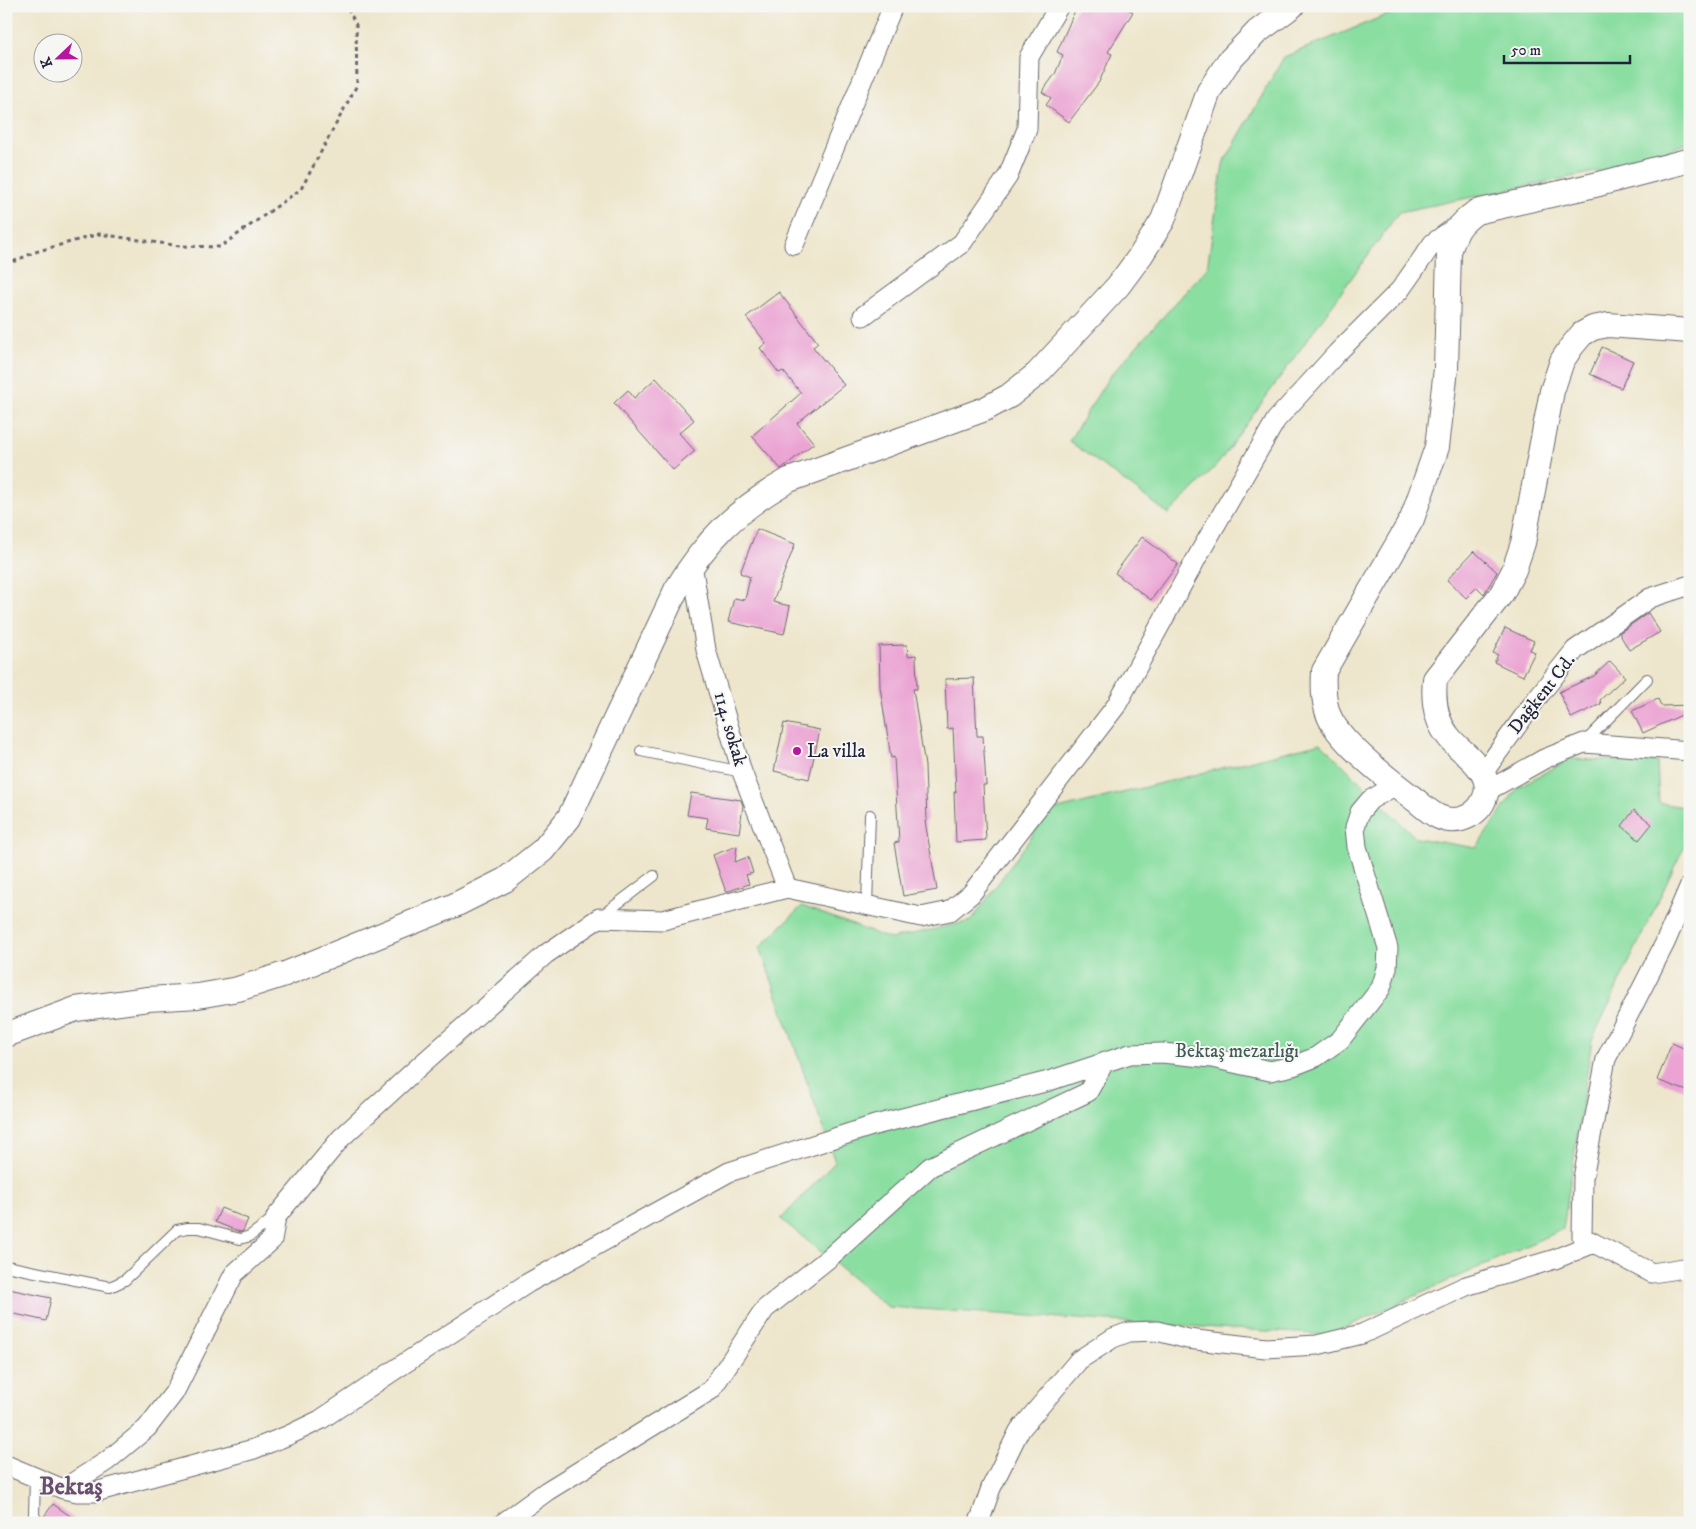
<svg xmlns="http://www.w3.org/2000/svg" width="1696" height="1529" font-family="'IM FELL DW Pica',serif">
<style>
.green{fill:#89dea0;stroke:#56806e}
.building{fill:#eba3d3}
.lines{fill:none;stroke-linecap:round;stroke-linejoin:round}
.service-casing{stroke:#69676e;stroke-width:12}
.minor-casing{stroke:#69676e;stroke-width:21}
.tertiary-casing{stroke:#69676e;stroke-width:26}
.path{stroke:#69676e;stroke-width:3;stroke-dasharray:4 4;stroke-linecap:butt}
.service{stroke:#fff;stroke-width:10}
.minor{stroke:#fff;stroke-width:19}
.tertiary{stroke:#fff;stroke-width:24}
.poi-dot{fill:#b5179e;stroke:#f6f6f2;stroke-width:2}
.labels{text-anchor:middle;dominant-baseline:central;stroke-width:4;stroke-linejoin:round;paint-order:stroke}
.street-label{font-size:19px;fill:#22223b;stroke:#f6f6f2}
.poi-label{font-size:19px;fill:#22223b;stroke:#f6f6f2;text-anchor:start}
.park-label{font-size:19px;fill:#415a59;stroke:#f6f6f2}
.district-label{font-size:24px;font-weight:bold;fill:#684f70;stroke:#f6f6f2}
</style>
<rect width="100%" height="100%" fill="#f6f6f2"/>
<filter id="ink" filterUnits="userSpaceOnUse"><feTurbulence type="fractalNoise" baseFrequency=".02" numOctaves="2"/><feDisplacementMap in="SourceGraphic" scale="10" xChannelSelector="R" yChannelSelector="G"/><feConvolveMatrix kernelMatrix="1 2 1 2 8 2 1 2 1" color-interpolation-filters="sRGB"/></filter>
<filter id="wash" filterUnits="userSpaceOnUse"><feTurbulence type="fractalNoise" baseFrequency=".0096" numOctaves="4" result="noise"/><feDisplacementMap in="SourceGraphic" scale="20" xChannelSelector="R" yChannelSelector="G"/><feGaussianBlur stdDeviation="1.12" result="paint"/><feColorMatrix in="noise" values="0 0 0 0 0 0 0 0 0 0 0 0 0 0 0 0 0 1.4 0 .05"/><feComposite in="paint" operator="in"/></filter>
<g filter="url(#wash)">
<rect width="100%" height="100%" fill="#eee6cc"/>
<path class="green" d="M 1408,6 L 1690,6 L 1690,142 L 1635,164 L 1399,212 L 1217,465 L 1169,514 L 1069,441 L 1109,377 L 1207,268 L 1223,164 L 1284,57 Z
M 1321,743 L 1416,838 L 1476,848 L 1518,787 L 1570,759 L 1657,762 L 1659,803 L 1690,808 L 1690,834 L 1592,1040 L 1563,1229 L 1329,1335 L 888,1307 L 781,1219 L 835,1162 L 760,947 L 802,906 L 890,939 L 971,921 L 1050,811 Z"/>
<g id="blocks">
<path class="building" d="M 1078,6 L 1124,6 L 1133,12 L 1108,52 L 1112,54 L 1099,82 L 1069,122 L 1046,105 L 1051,98 L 1042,92 L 1055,74 L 1063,55 L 1057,52 L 1073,15 Z
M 779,292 L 818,343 L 813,347 L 844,385 L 797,423 L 814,443 L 781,469 L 752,436 L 801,393 L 783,371 L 779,373 L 760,348 L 766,343 L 746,317 Z
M 1602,347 L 1633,361 L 1621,388 L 1590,374 Z
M 656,378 L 694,420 L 679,433 L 695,451 L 673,470 L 614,403 L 628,390 L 634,398 Z
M 757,529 L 795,544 L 773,602 L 790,606 L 784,634 L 728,622 L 734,598 L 745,600 L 750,577 L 740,573 Z
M 1142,537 L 1178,564 L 1151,600 L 1115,573 Z
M 1474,551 L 1497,572 L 1484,594 L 1477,587 L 1466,598 L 1447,580 Z
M 1648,613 L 1660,632 L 1629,650 L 1619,633 Z
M 1505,628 L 1534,641 L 1530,650 L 1535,652 L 1523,676 L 1494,662 L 1498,655 L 1493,653 Z
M 907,645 L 908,656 L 916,655 L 917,689 L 913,689 L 925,766 L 927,821 L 925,821 L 937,890 L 903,896 L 894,843 L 899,842 L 894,757 L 891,758 L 880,687 L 879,646 Z
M 1610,661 L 1625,677 L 1600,700 L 1601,704 L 1571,718 L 1559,692 L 1594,676 Z
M 974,678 L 977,736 L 983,736 L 986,785 L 983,785 L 986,840 L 956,842 L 954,792 L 956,792 L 953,728 L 947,729 L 945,679 Z
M 1658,699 L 1661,706 L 1690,705 L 1690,711 L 1643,733 L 1632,711 Z
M 784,723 L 820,730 L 809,779 L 774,771 Z
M 691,793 L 741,800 L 743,806 L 739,833 L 706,828 L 708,818 L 687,815 Z
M 1634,810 L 1652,824 L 1639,840 L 1622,826 Z
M 737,846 L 735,862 L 748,857 L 753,873 L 746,875 L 749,884 L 726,892 L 713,855 Z
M 1672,1043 L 1690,1051 L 1690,1092 L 1657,1080 Z
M 221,1208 L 248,1219 L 243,1231 L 240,1232 L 215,1222 Z
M 9,1289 L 51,1298 L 46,1321 L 6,1312 L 6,1302 Z
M 53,1504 L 80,1523 L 45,1523 L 43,1518 Z"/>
</g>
</g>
<g filter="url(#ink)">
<use href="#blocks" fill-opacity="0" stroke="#69676e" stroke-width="1"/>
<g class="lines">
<defs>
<path id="service" d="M 1584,743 L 1647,679
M 641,751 L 742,772
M 867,905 L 870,815
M 600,917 L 654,876
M 6,1266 L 110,1287 L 125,1280 L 177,1230 L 188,1228 L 199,1228 L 240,1239 L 250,1236 L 275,1217
M 35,1477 L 34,1515 L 38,1523"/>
<path id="minor" d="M 794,245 L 893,6
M 863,316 L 962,243 L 1008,176 L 1027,129 L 1029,57 L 1059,6
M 692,564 L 706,650 L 742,772 L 787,888
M 1483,773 L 1537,698 L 1575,650 L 1650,598 L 1690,585
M 1487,791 L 1544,759 L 1584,743 L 1690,751
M 1690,885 L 1665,943 L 1606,1059 L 1583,1178 L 1582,1237 L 1652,1273 L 1690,1267
M 6,1465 L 63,1489 L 77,1492 L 95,1492 L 254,1449 L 289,1435 L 320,1420 L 402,1365 L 528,1283 L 729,1172 L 875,1125 L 1049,1081 L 1130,1054 L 1162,1053 L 1212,1058 L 1270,1071 L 1293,1066 L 1316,1057 L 1340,1040 L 1381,988 L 1387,968 L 1388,948 L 1357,847 L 1355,827 L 1360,812 L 1370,800 L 1396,785
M 63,1489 L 107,1461 L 147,1428 L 174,1393 L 234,1274 L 272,1240 L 276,1217 L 341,1138 L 413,1072 L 546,954 L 599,918 L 663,920 L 787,888 L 921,917 L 950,911 L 971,894 L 1116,706 L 1200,552 L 1276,420 L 1337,353 L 1400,290 L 1433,243 L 1461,223
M 503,1523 L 547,1491 L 711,1390 L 765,1309 L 829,1258 L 930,1167 L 1088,1092 L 1105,1061
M 978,1523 L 981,1517 L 991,1488 L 1019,1431 L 1079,1360 L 1113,1338 L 1129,1332 L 1157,1331 L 1188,1339 L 1266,1348 L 1317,1345 L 1362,1334 L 1466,1286 L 1555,1259 L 1594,1243"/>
<path id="tertiary" d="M 1690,160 L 1599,184 L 1476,212 C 1458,225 1456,231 1449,252 L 1446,369 L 1437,447 L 1412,519 L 1324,671 C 1323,688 1323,707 1332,722 C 1348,749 1392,782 1418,802 C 1424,807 1432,814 1439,817 C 1459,826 1481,814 1486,794 C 1492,768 1460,753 1448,736 C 1435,720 1433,699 1435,679 L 1502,593 L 1514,570 L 1523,543 L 1552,391 L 1562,361 L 1572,346 L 1582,334 L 1593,328 L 1608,325 L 1690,331
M 6,1035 L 76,1009 L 148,999 L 198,996 L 238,989 L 285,974 L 455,905 L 505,880 L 543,850 L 569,818 L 676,590 C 706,540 737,509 789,480 L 985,409 L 1009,396 L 1037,374 L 1118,286 L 1141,255 L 1163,220 L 1209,91 L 1228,62 L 1257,32 L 1292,6"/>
</defs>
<use href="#service" class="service-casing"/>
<use href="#minor" class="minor-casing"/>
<use href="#tertiary" class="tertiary-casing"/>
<path class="path" d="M 6,265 L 35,252 L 99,234 L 180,246 L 220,247 L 301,189 L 357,85 L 356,25 L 347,6"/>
<use href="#service" class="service"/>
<use href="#minor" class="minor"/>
<use href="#tertiary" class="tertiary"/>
</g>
</g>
<circle class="poi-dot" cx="797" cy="751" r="5"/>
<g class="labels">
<g class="street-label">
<text transform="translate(1542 694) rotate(-52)">Dağkent Cd.</text>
<text transform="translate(730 729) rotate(74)">114. sokak</text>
</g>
<g class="poi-label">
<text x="807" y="751">La villa</text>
</g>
<g class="park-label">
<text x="1237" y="1051">Bektaş mezarlığı</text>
</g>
<g class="district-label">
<text x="71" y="1487">Bektaş</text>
</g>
</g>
<rect width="1696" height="1529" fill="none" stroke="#f6f6f2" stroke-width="25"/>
<g transform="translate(58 58) rotate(248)"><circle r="24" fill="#f6f6f2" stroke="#a1a1a9"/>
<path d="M0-4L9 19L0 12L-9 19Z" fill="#b5179e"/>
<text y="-8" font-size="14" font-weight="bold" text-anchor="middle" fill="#22223b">K</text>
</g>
<path d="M1504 55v8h126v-8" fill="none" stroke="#22223b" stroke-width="2.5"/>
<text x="1511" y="55" font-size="15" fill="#22223b" stroke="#f6f6f2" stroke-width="4" paint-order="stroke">50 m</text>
</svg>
